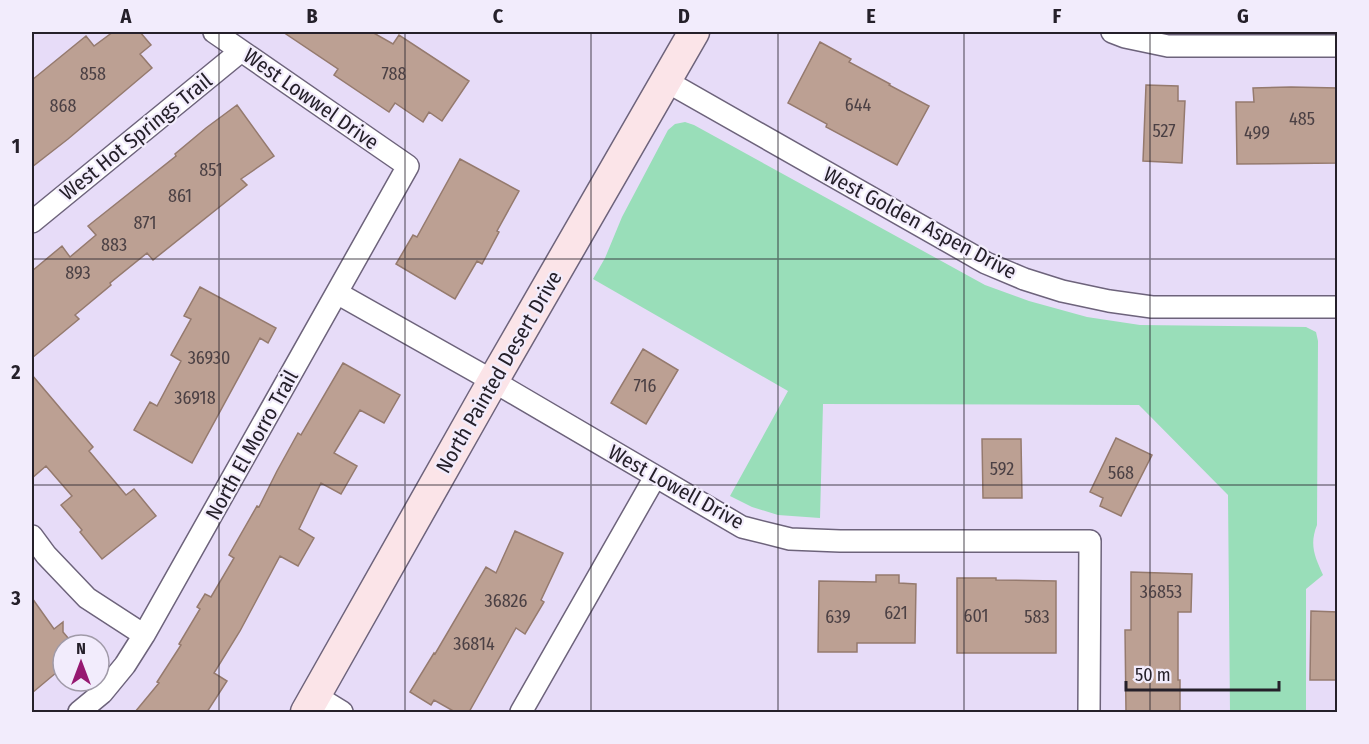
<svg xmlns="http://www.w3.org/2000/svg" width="1369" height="744" font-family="'Fira Sans Condensed',sans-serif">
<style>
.green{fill:#99deb9}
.building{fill:#bca093;stroke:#957a6e;stroke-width:1.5}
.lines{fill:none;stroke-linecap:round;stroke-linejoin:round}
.street-casing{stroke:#6d637b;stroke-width:24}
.secondary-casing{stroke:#6d637b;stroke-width:33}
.street{stroke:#fff;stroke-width:21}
.secondary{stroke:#fbe4e8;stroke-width:30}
.grid{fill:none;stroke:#25202a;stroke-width:1.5;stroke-opacity:0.55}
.labels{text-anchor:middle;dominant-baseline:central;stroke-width:4.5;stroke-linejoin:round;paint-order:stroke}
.number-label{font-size:18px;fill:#4b4044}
.street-label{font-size:21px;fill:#25202a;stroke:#f2ecfc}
.neatline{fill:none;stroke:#25202a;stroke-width:2}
.grid-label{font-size:20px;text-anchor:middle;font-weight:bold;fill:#25202a}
</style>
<rect width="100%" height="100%" fill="#e7dcf8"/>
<path class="green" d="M 685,122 L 694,125 L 985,285 L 1029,301 L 1087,317 L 1140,325 L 1306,327 L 1316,332 L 1318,341 L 1317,525 C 1309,545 1315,557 1323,575 L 1306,589 L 1306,712 L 1230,712 L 1228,495 L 1139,405 L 823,404 L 820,518 L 778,515 L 752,507 L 730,496 L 788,391 L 593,279 L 605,258 L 622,217 L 668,130 L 675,124 Z"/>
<path class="building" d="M 113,32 L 140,32 L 151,45 L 140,54 L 152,68 L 68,139 L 32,167 L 32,80 L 86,36 L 94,46 Z
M 283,32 L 372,32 L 393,44 L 399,35 L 469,81 L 442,121 L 429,112 L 423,122 L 395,103 L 389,112 L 334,75 L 338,69 Z
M 820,42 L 851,59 L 849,62 L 890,84 L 889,85 L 929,106 L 897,165 L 826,127 L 827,124 L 788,103 Z
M 1146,85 L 1178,86 L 1178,101 L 1185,101 L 1182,163 L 1143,161 Z
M 1291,87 L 1338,88 L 1338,163 L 1237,164 L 1236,102 L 1254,102 L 1253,88 Z
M 237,105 L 274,156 L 241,179 L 247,185 L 153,260 L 147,253 L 110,283 L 111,285 L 75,315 L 79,319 L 32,358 L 32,271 L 62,246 L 70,257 L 96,235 L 88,226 L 176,156 L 175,154 L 206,128 Z
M 460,159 L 519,191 L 497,231 L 499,232 L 482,264 L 477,261 L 455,299 L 396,264 L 413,235 L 417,237 Z
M 200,287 L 276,328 L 268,343 L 260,338 L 192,463 L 134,430 L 150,402 L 157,406 L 181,361 L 171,355 L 191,319 L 184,316 Z
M 643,349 L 678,370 L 646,424 L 611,403 Z
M 343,363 L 400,395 L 384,423 L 360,410 L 334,453 L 357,466 L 341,494 L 321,483 L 299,529 L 314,538 L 298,566 L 280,556 L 240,631 L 214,673 L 227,681 L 207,712 L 135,712 L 159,683 L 157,682 L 181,645 L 179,644 L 200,609 L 197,607 L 205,594 L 211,597 L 234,558 L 229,555 L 257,506 L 259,507 L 277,471 L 298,433 L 301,435 Z
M 32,375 L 93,447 L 89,451 L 126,495 L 134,489 L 156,516 L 102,559 L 80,532 L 82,530 L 61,505 L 72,496 L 46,466 L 32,478 Z
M 1116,438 L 1152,455 L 1121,516 L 1100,506 L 1103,498 L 1090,492 Z
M 982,439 L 1021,439 L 1022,498 L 983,498 Z
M 515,531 L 563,553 L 541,600 L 544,602 L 525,634 L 516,628 L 469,712 L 455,712 L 434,700 L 431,705 L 410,692 L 434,653 L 435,654 L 486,567 L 496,573 Z
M 1131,572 L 1192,574 L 1191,612 L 1178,612 L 1178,680 L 1180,680 L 1180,712 L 1126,712 L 1125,630 L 1131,630 Z
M 876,575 L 899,575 L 899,583 L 916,584 L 915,643 L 857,643 L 857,652 L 818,652 L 819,581 L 876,582 Z
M 957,578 L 996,578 L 996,580 L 1056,581 L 1056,653 L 957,653 Z
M 32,598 L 54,629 L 63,622 L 63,632 L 74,645 L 63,645 L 63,667 L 32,693 Z
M 1311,611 L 1338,612 L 1338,680 L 1310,680 Z"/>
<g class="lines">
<defs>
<path id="street" d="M 1112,32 L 1125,37 L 1168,46 L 1338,46
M 666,81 L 986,263 L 1024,279 L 1062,291 L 1109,301 L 1152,307 L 1338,307
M 32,222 L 241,51
M 337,293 L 493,381 L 742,527 L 790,539 L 840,541 L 1090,541 L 1089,712
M 32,536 L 46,555 L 87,598 L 144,635
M 316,696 L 342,712
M 79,712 L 102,693 L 125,665 L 144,635 L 408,166 L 214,32
M 521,712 L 655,477"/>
<path id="secondary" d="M 306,712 L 493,381 L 694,32"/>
</defs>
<use href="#street" class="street-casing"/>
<use href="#secondary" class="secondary-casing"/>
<use href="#street" class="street"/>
<use href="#secondary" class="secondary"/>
</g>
<path class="grid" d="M 219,32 L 219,712M 405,32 L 405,712M 591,32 L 591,712M 778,32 L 778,712M 964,32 L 964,712M 1150,32 L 1150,712M 32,259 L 1338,259M 32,485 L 1338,485"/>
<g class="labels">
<g class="number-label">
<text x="93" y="74">858</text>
<text x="394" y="74">788</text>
<text x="858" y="105">644</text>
<text x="63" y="106">868</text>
<text x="1302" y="119">485</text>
<text x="1164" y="131">527</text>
<text x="1257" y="133">499</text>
<text x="211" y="170">851</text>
<text x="180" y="196">861</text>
<text x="145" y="223">871</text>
<text x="114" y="245">883</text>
<text x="78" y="273">893</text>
<text x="209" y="358">36930</text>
<text x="645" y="386">716</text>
<text x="195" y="398">36918</text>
<text x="1002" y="469">592</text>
<text x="1121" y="473">568</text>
<text x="1161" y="592">36853</text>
<text x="506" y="601">36826</text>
<text x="896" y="613">621</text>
<text x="976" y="616">601</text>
<text x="838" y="617">639</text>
<text x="1037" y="617">583</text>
<text x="474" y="644">36814</text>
</g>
<g class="street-label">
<text transform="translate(311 99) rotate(35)">West Lowwel Drive</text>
<text transform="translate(136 137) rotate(-39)">West Hot Springs Trail</text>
<text transform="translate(920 223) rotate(28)">West Golden Aspen Drive</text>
<text transform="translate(499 372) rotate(-60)">North Painted Desert Drive</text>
<text transform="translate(252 445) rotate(-61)">North El Morro Trail</text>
<text transform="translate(676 487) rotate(29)">West Lowell Drive</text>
</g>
</g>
<rect width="1369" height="744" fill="none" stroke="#f2ecfc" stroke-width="66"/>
<g transform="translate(81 663)"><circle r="28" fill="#f2ecfc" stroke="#a09aa8" stroke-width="1.5"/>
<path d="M0-4.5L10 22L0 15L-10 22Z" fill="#961871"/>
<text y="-9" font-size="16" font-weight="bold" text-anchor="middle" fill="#25202a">N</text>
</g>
<path d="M1126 681v9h153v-9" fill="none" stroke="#25202a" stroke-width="3"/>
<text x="1135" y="681" font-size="18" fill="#25202a" stroke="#f2ecfc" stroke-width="4.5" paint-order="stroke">50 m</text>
<rect x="33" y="33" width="1303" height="678" class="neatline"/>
<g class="grid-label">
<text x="126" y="23">A</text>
<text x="312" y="23">B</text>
<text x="498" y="23">C</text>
<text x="684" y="23">D</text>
<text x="871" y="23">E</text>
<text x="1057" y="23">F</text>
<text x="1243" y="23">G</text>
<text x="16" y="153">1</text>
<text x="16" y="379">2</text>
<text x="16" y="605">3</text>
</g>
</svg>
